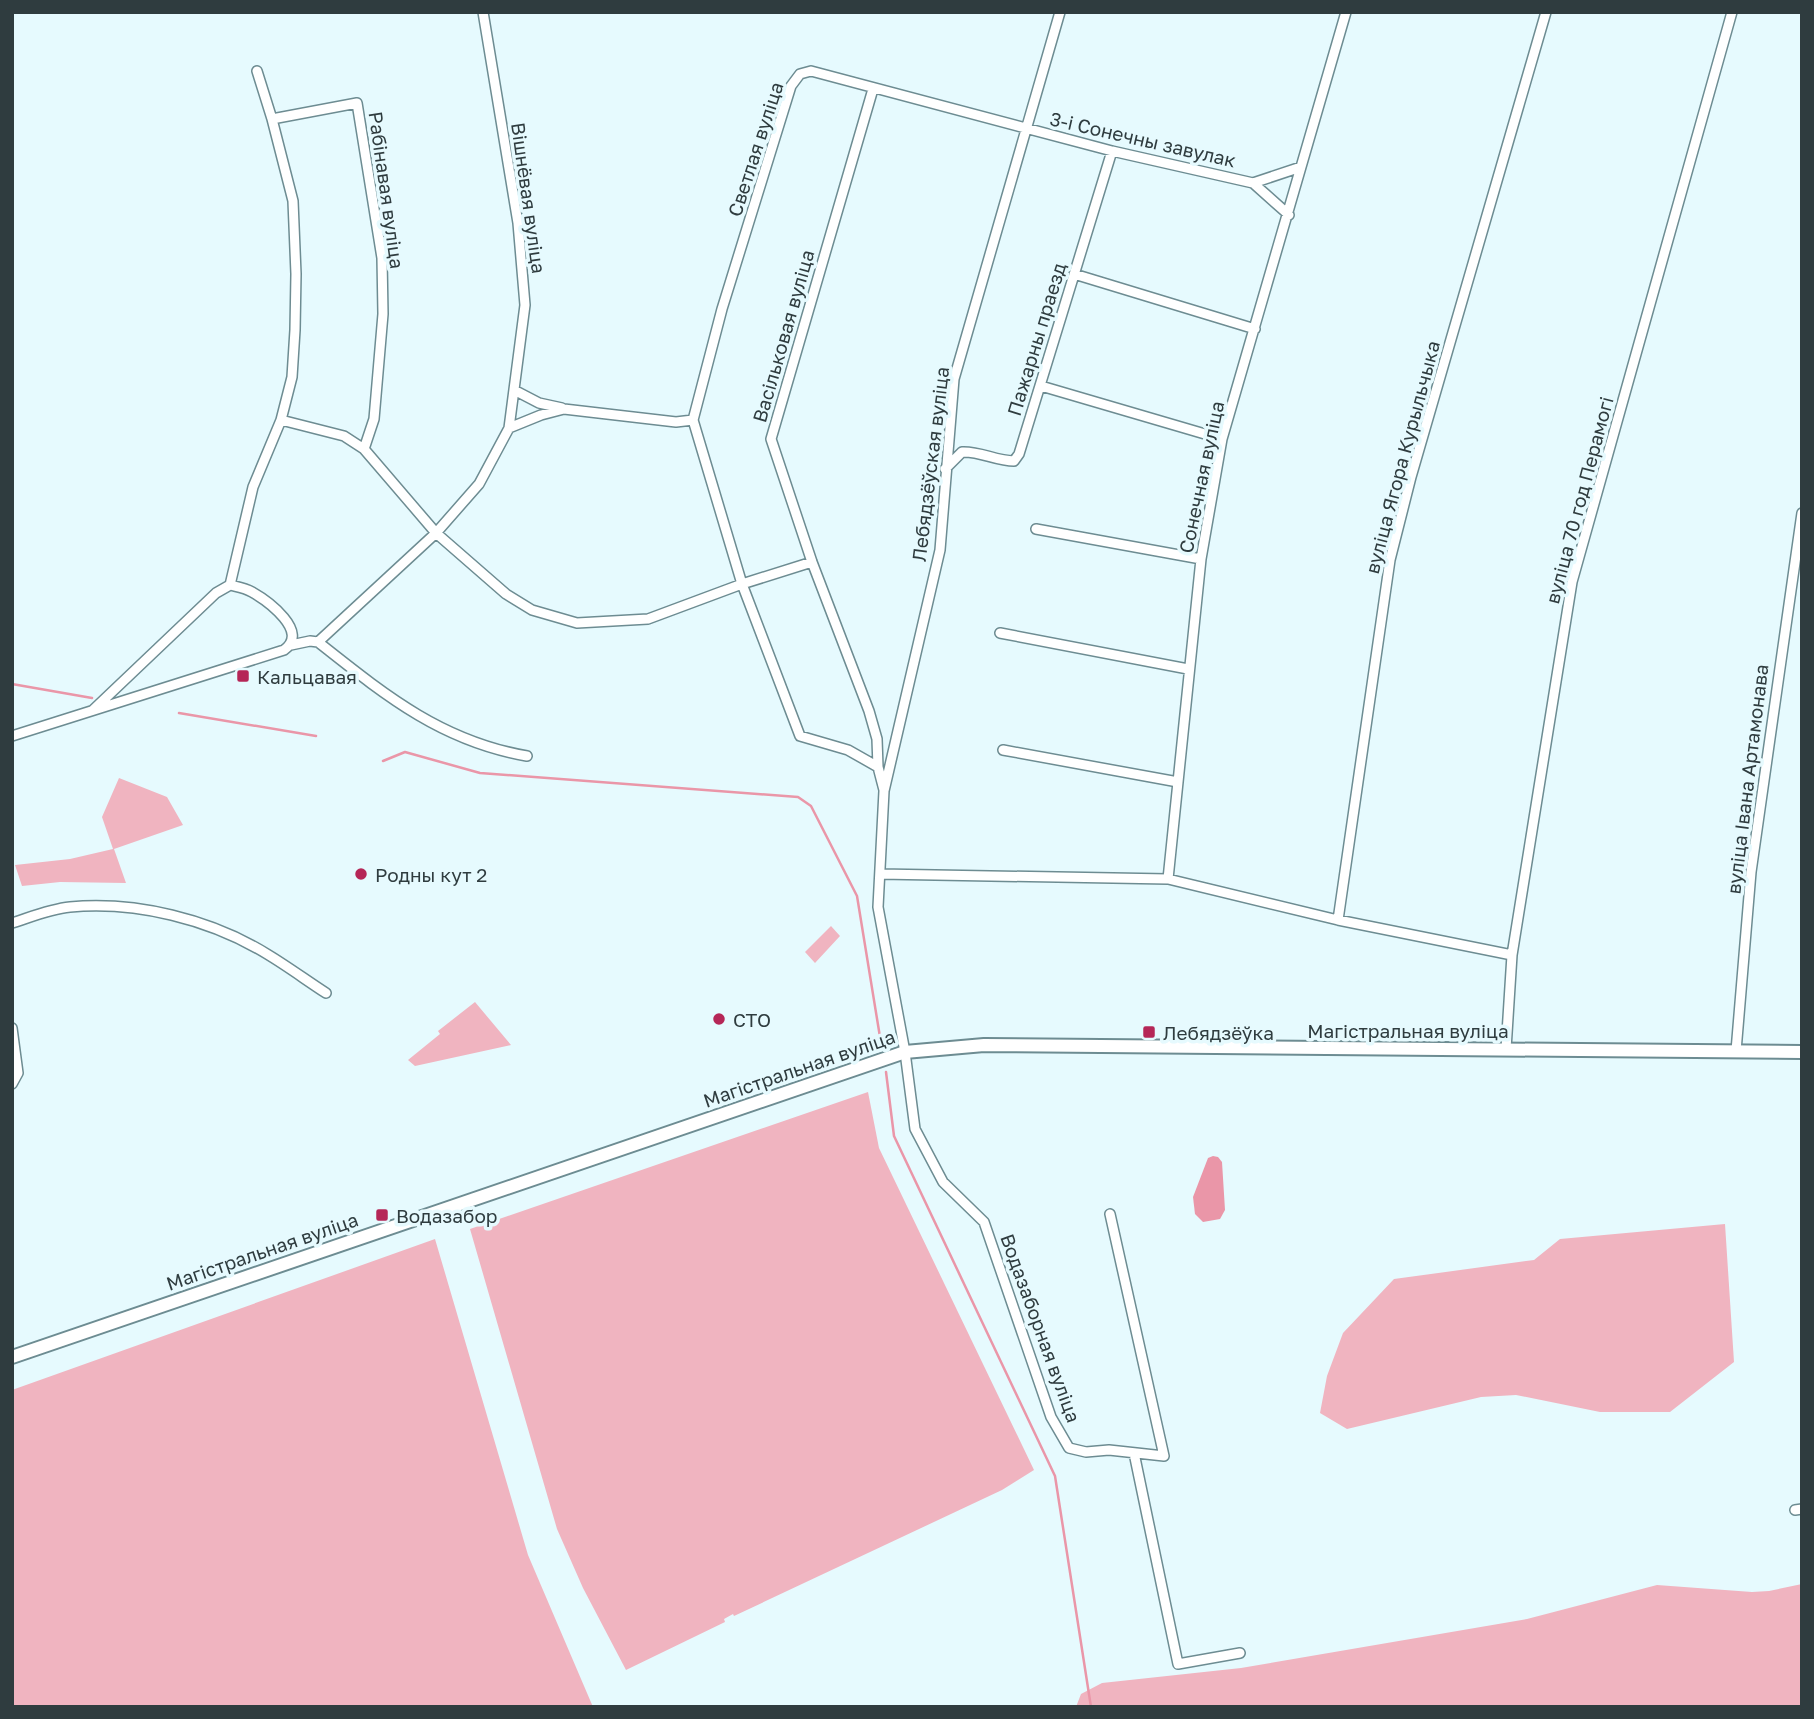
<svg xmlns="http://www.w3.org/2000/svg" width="1814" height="1719" font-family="'Golos Text',sans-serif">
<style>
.green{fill:#f0b4c0}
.water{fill:#ea96a8}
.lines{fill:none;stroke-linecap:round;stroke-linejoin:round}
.stream{stroke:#ea96a8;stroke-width:2.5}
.street-casing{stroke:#6d8c92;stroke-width:12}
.secondary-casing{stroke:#6d8c92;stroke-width:16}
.street{stroke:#fff;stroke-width:9}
.secondary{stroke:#fff;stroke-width:12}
.poi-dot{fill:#b52657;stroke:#e6fafe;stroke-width:2.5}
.labels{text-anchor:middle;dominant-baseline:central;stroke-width:7;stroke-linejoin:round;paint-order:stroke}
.street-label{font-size:19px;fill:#2f3c3f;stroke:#e6fafe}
.poi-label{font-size:19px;fill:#2f3c3f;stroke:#e6fafe;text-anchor:start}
</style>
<rect width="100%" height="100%" fill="#e6fafe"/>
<path class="green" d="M 119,778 L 167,797 L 183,825 L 114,849 L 126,883 L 60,882 L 22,886 L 15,865 L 70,859 L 113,849 L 102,817 Z
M 831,926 L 840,936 L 815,963 L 805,952 Z
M 475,1002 L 511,1045 L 415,1066 L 408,1060 L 440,1034 L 438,1031 Z
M 868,1092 L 879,1148 L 1034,1470 L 1002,1490 L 734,1616 L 733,1614 L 724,1619 L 725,1622 L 626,1670 L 583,1588 L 557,1529 L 470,1229 Z
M 1725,1224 L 1734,1362 L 1670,1412 L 1600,1412 L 1516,1395 L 1481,1397 L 1347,1429 L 1320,1413 L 1327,1376 L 1343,1333 L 1394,1279 L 1534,1260 L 1560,1239 Z
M 435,1239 L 528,1555 L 593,1707 L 12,1707 L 12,1390 Z
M 1802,1584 L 1802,1707 L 1076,1707 L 1081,1694 L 1102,1683 L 1241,1668 L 1527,1619 L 1657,1585 L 1752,1592 L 1769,1591 Z"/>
<path class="water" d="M 1213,1156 L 1218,1157 L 1222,1162 L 1225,1210 L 1220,1219 L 1203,1222 L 1195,1214 L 1193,1197 L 1208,1158 Z"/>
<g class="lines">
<path class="stream" d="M 12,684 L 92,698
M 179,713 L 316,736
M 383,761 L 405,752 L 480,773 L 798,797 L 811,806 L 857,896 L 880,1037
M 886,1072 L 894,1136 L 1055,1476 L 1091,1707"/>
<defs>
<path id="street" d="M 1060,12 L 954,379 L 940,550 L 884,791 L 878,907 L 905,1052 L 915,1129 L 943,1182 L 984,1222 L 1051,1417 L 1069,1448 L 1086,1452 L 1109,1450 L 1164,1456 L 1110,1214
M 873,89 L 771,439 L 812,562 L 869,711 L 877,739 L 878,767 L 884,790
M 272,119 L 357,103 L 382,258 L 383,314 L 374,419 L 364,449
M 1253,183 L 1301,167
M 1074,274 L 1255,329
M 1041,386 L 1222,439
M 514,390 L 539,403 L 562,408
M 281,420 L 344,436 L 364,449 L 436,533 L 506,594 L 532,610 L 577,623 L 648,619 L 742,584 L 812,562
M 509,428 L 541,415 L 564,409 L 676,422 L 693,420
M 945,469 L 962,452 C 980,451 996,461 1014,461 L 1019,454 L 1112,151
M 1036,529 L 1201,559
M 230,585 L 253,487 L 281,420 L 292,377 L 295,330 L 296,274 L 293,201 L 272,119 L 257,71
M 1000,633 L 1188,669
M 318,642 L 436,533 L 479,484 L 509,428 L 525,305 L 518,223 L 483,12
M 318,642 C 385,695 441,741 527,756
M 291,645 L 310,641 L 318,642
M 12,736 L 284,650 C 310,632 268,601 252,592 C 245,588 238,587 230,585 L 216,593 L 93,710
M 1003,750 L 1178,782
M 878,767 L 848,750 L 800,736 L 742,584 L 693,420 L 722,309 L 791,86 L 800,74 L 811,71 L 1112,151 L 1253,183 L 1289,215
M 880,874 L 1168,879 L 1338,920 L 1512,955
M 1168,879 L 1201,559 L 1222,439 L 1346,12
M 1338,920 L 1390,560 L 1411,477 L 1546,12
M 12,923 C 31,917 50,909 70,907 C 136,901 210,919 267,954 C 287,966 306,980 326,993
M 12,1028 L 18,1073 L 12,1084
M 1506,1049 L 1512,955 L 1572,582 L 1732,12
M 1736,1051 L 1751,872 L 1802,513
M 1134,1453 L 1178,1664 L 1240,1653
M 1795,1510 L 1802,1509"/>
<path id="secondary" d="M 12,1357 L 905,1052 L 984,1045 L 1802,1052"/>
</defs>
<use href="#street" class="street-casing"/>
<use href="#secondary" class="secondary-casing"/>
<use href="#street" class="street"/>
<use href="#secondary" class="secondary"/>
</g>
<g class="poi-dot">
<rect x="236" y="669" width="14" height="14" rx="3.5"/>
<circle cx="361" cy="874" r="7"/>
<circle cx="719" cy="1019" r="7"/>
<rect x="1142" y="1025" width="14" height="14" rx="3.5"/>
<rect x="375" y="1208" width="14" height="14" rx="3.5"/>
</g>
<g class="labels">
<g class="street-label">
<text transform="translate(1143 139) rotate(13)">3-і Сонечны завулак</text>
<text transform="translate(755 149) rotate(-72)">Светлая вуліца</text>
<text transform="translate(387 190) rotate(82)">Рабінавая вуліца</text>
<text transform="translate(529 198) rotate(82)">Вішнёвая вуліца</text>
<text transform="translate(783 336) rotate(-74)">Васільковая вуліца</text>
<text transform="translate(1036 339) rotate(-73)">Пажарны праезд</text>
<text transform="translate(1402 457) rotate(-75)">вуліца Ягора Курыльчыка</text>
<text transform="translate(930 464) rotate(-83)">Лебядзёўская вуліца</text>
<text transform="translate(1201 477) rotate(-78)">Сонечная вуліца</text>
<text transform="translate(1579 500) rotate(-75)">вуліца 70 год Перамогі</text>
<text transform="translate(1747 779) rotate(-83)">вуліца Івана Артамонава</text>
<text x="1408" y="1030">Магістральная вуліца</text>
<text transform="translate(799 1068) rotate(-19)">Магістральная вуліца</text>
<text transform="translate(262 1251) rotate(-19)">Магістральная вуліца</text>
<text transform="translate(1041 1328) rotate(70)">Водазаборная вуліца</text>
</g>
<g class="poi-label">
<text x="257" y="676">Кальцавая</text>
<text x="375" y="874">Родны кут 2</text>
<text x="733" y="1019">СТО</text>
<text x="1163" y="1032">Лебядзёўка</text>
<text x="396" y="1215">Водазабор</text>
</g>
</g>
<rect width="1814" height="1719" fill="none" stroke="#2f3c3f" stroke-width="28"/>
</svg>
